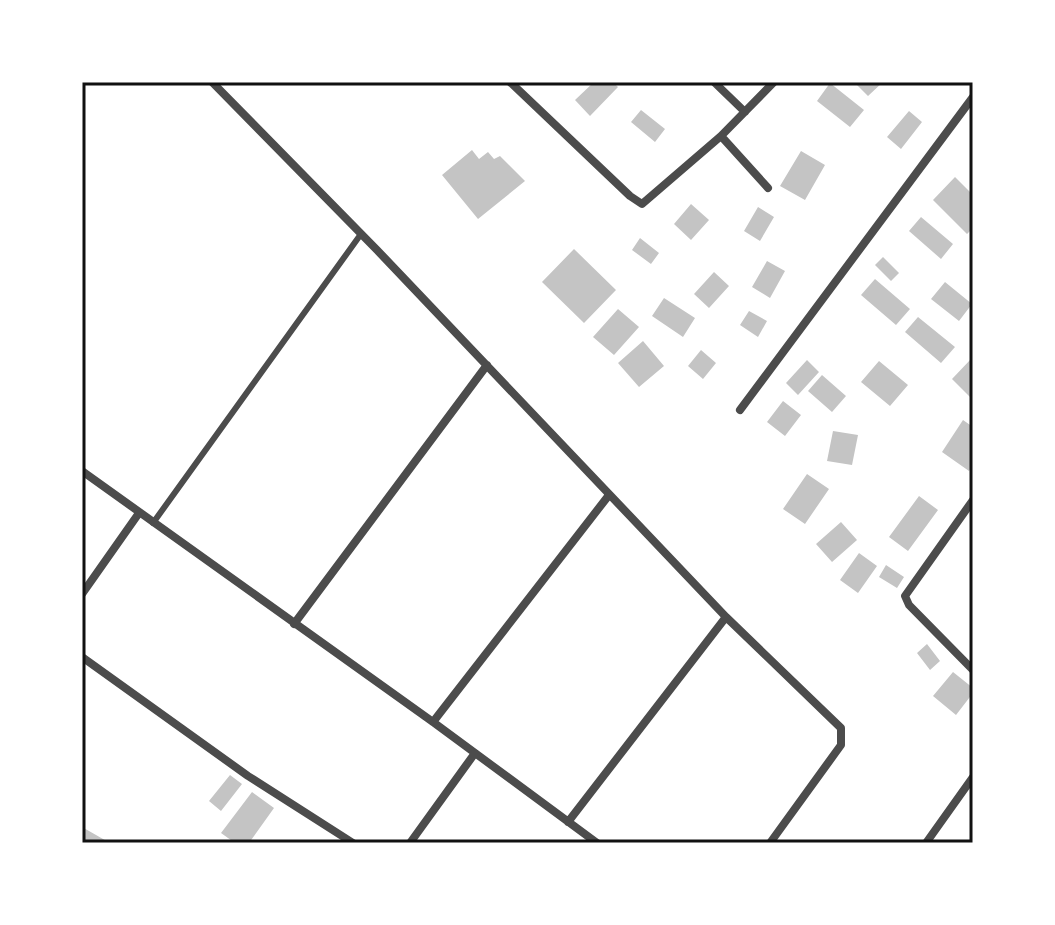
<svg xmlns="http://www.w3.org/2000/svg" width="1055" height="925" font-family="Cabin,sans-serif">
<style>
.building{fill:#c4c4c4}
.lines{fill:none;stroke-linecap:round;stroke-linejoin:round}
.service{stroke:#4c4c4c;stroke-width:6}
.minor{stroke:#4c4c4c;stroke-width:8}
.neatline{fill:none;stroke:#111;stroke-width:3}
</style>
<rect width="100%" height="100%" fill="#fff"/>
<path class="building" d="M 594,82 L 613,82 L 618,87 L 590,116 L 575,100 Z
M 854,82 L 883,82 L 868,96 Z
M 830,83 L 864,110 L 850,127 L 817,101 Z
M 641,110 L 665,129 L 655,142 L 631,122 Z
M 909,111 L 922,122 L 901,149 L 887,137 Z
M 472,150 L 479,159 L 488,152 L 494,159 L 500,156 L 525,181 L 478,219 L 442,175 Z
M 801,151 L 825,165 L 805,200 L 780,186 Z
M 955,177 L 973,195 L 973,228 L 967,234 L 933,200 Z
M 691,204 L 709,220 L 691,240 L 674,224 Z
M 758,207 L 774,217 L 760,241 L 744,231 Z
M 921,217 L 953,244 L 941,259 L 909,231 Z
M 640,238 L 659,253 L 651,264 L 632,250 Z
M 574,249 L 616,290 L 584,323 L 542,282 Z
M 883,257 L 899,273 L 891,281 L 875,265 Z
M 767,261 L 785,271 L 770,298 L 752,287 Z
M 714,272 L 729,286 L 709,308 L 694,294 Z
M 875,279 L 910,309 L 896,325 L 861,295 Z
M 945,282 L 972,304 L 959,321 L 931,299 Z
M 664,298 L 695,318 L 683,337 L 652,316 Z
M 618,309 L 639,327 L 614,355 L 593,337 Z
M 749,311 L 767,321 L 758,337 L 740,325 Z
M 918,317 L 955,347 L 941,363 L 905,332 Z
M 643,341 L 664,366 L 639,387 L 618,363 Z
M 701,350 L 716,363 L 703,379 L 688,366 Z
M 971,359 L 973,396 L 971,398 L 952,379 Z
M 807,360 L 819,372 L 798,395 L 786,383 Z
M 879,361 L 908,385 L 890,406 L 861,382 Z
M 822,375 L 846,396 L 832,412 L 808,391 Z
M 783,401 L 801,415 L 785,436 L 767,422 Z
M 963,420 L 973,427 L 973,465 L 969,471 L 942,452 Z
M 833,431 L 858,435 L 852,465 L 827,461 Z
M 807,474 L 829,489 L 805,524 L 783,509 Z
M 919,496 L 938,510 L 908,551 L 889,537 Z
M 841,522 L 857,540 L 832,562 L 816,544 Z
M 859,553 L 877,566 L 858,593 L 840,580 Z
M 886,565 L 904,577 L 897,588 L 879,577 Z
M 927,644 L 940,661 L 930,670 L 917,653 Z
M 953,672 L 973,688 L 973,693 L 956,715 L 933,696 Z
M 230,775 L 242,784 L 221,811 L 209,801 Z
M 252,792 L 274,808 L 249,843 L 235,843 L 221,833 Z
M 82,827 L 110,843 L 82,843 Z"/>
<g class="lines">
<path class="service" d="M 153,523 L 361,234"/>
<path class="minor" d="M 212,82 L 377,250 L 726,617 L 841,728 L 841,745 L 770,843
M 510,82 L 630,196 L 642,204 L 721,136 L 774,82
M 714,82 L 745,112
M 721,136 L 768,188
M 740,410 L 973,97
M 82,471 L 433,722 L 597,843
M 973,500 L 905,596 L 909,605 L 973,670
M 82,594 L 139,513
M 294,624 L 487,365
M 82,657 L 248,776 L 353,843
M 433,722 L 609,495
M 568,822 L 726,617
M 410,843 L 475,753
M 926,843 L 973,777"/>
</g>
<rect width="1055" height="925" fill="none" stroke="#ffffff" stroke-width="168"/>
<rect x="84" y="84" width="887" height="757" class="neatline"/>
</svg>
